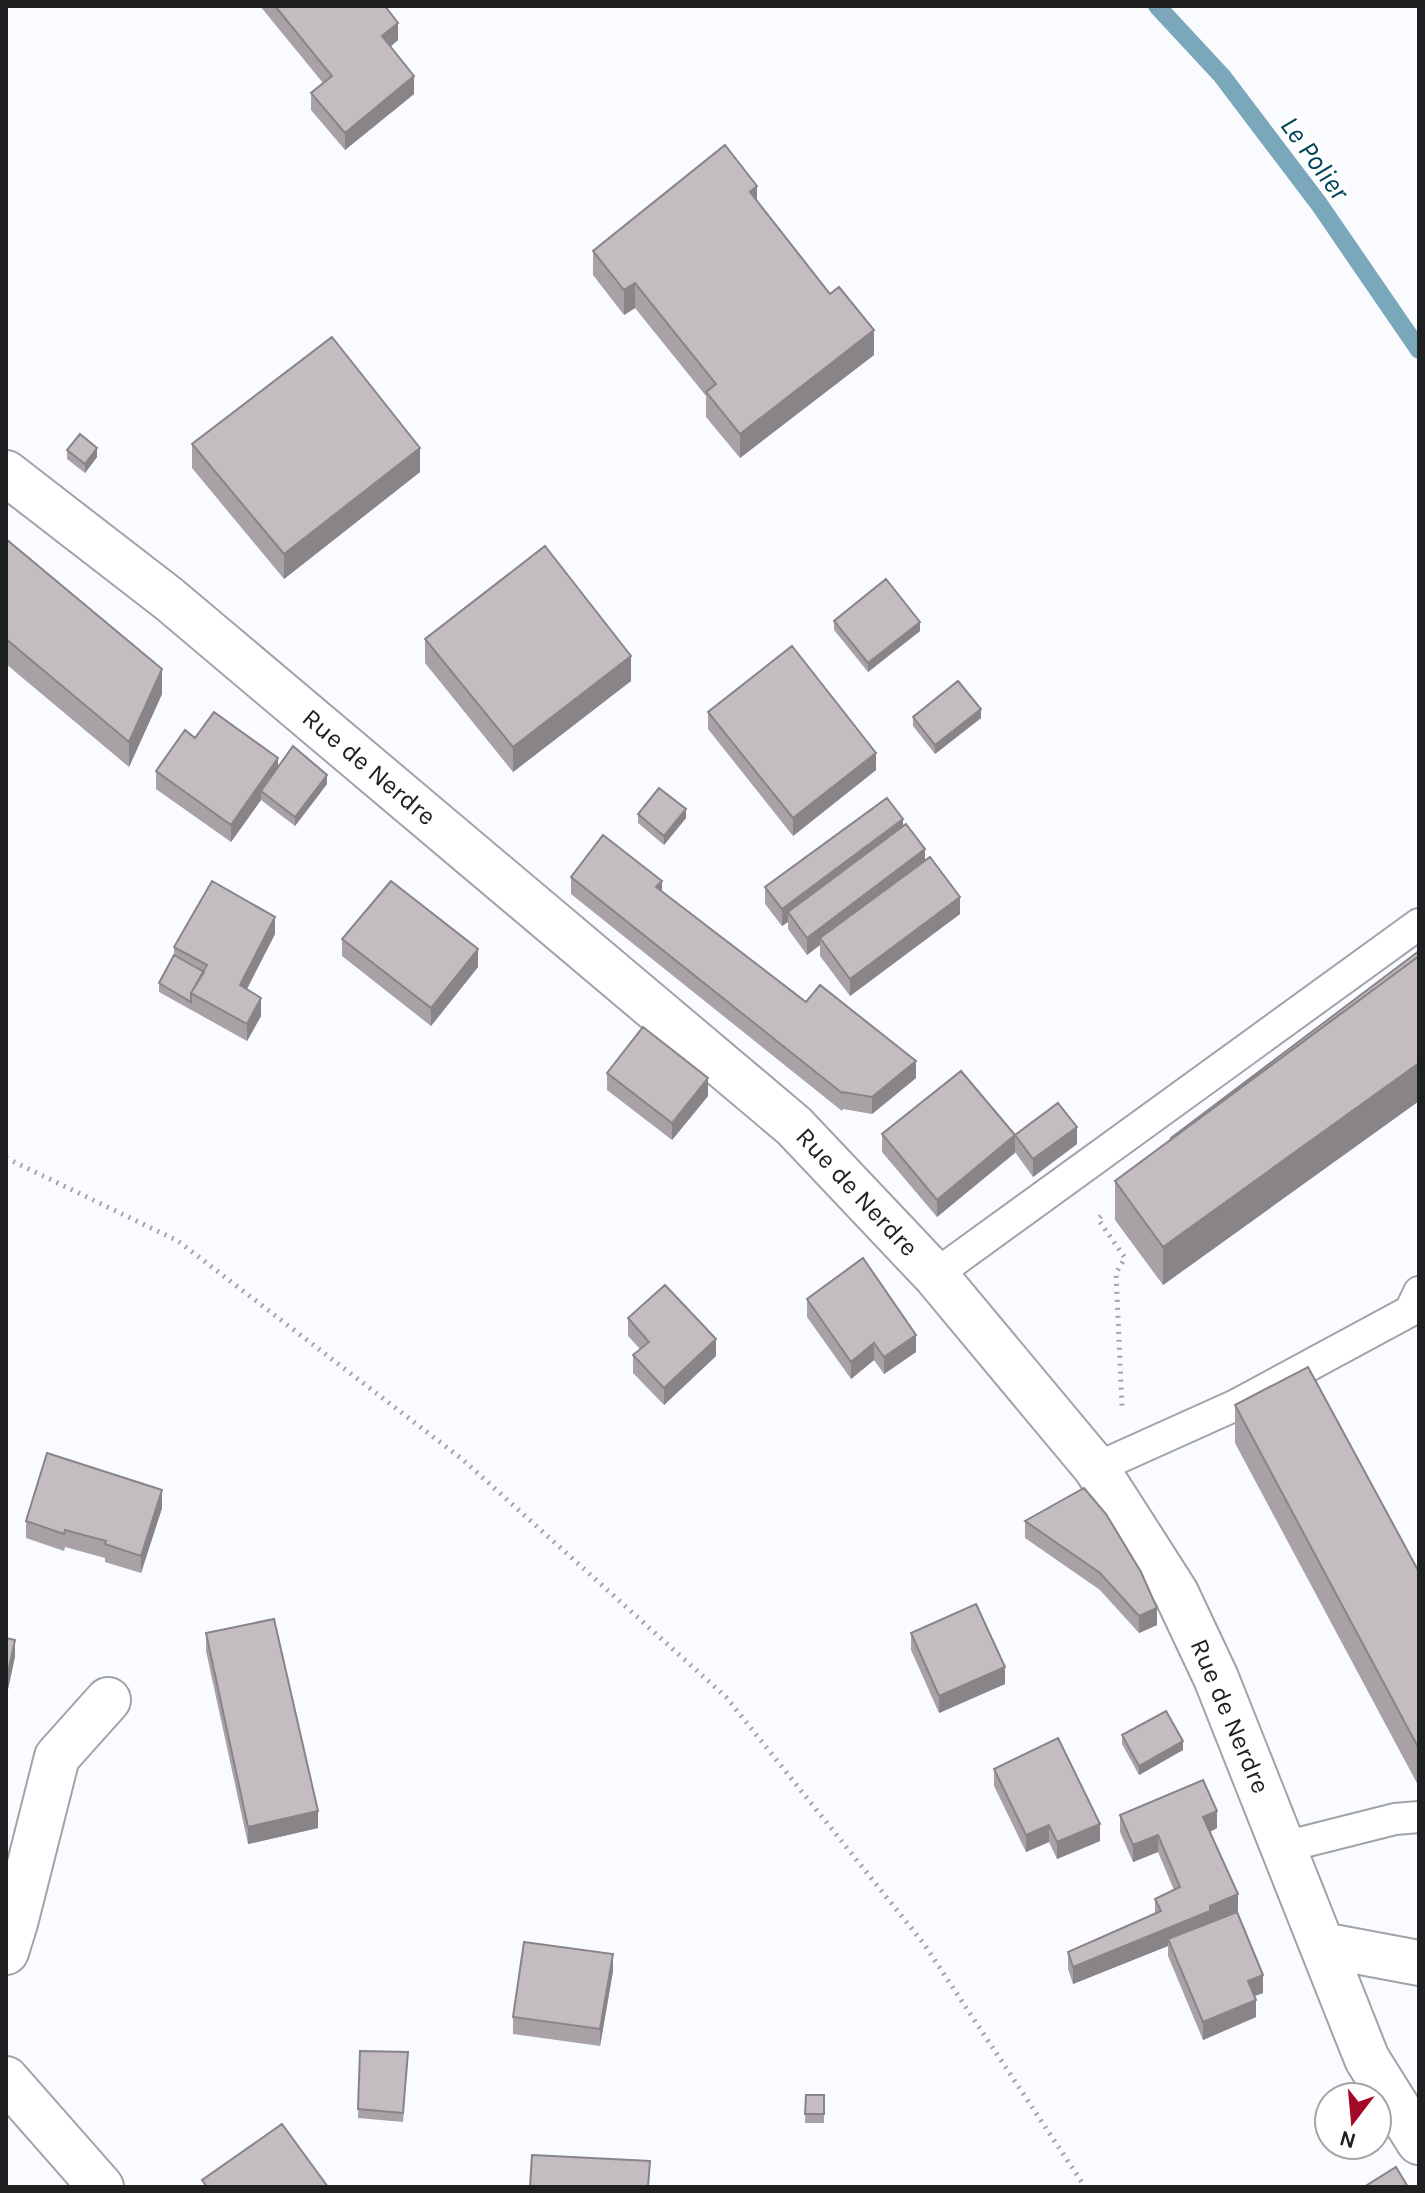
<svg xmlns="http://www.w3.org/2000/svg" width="1425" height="2193" font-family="Karla,sans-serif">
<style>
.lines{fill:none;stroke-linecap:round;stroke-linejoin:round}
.stream{stroke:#7aa7ba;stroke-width:18}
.lane-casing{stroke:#9fa3aa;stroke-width:34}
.street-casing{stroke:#9fa3aa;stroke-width:48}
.path{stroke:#a3a5a7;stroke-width:5;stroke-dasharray:2 6;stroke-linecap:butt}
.lane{stroke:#fff;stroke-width:30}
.street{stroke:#fff;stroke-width:44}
.wall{fill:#a8a2a6}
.shaded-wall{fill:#888487}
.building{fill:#c3bcc1;stroke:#888487;stroke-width:2}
.labels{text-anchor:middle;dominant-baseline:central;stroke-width:7;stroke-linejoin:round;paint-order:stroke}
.street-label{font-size:26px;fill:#1d1f21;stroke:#fff}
.water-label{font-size:28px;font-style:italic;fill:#004459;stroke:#fff}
</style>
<rect width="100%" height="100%" fill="#f9fbfe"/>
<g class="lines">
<path class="stream" d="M 1157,6 L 1222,76 L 1319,204 L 1419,350"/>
<defs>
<path id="lane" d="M 935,1275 L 1419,924
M 1096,1468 L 1236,1405 L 1410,1311 L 1419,1292
M 1284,1847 L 1395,1819 L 1419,1817"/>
<path id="street" d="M 6,473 L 169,599 L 794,1126 L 935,1275 L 1096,1468 L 1176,1593 L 1216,1678 L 1367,2059 L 1419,2142
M 1323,1945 L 1419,1963
M 6,1952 L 15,1923 L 57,1757 L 108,1700
M 6,2079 L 101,2187"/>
</defs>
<use href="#lane" class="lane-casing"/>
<use href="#street" class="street-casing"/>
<path class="path" d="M 6,1158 L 178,1241 L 462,1459 L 726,1697 L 924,1944 L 1085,2187
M 1101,1216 L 1098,1219 L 1125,1258 L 1116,1273 L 1122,1406"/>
<use href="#lane" class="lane"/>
<use href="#street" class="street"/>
</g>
<path class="wall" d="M 260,6 L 385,6 L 398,40 L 390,47 L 414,94 L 345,150 L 311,110 L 311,93 L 323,83 Z
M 757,201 L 874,355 L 740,458 L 706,417 L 706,396 L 635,308 L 624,315 L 593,275 L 593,251 Z
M 192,444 L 420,472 L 284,579 L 192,468 Z
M 67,450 L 97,457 L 85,473 L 67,459 Z
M 6,539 L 162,694 L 129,767 L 6,664 Z
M 834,621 L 920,631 L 868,672 L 834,630 Z
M 425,639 L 631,681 L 513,772 L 425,663 Z
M 708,712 L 876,770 L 793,836 L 708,729 Z
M 913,717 L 981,718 L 935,754 L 913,726 Z
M 195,738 L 278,767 L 327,784 L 295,826 L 261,800 L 231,842 L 156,789 L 156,771 Z
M 638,814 L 686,818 L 664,845 L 638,823 Z
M 903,827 L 960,914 L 850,996 L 820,956 L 820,945 L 807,955 L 788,929 L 788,922 L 782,926 L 765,904 L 765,887 Z
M 571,877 L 662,892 L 806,1002 L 916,1078 L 872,1114 L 843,1109 L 842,1111 L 571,894 Z
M 275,934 L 247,989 L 261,1016 L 247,1041 L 159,992 L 159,983 L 174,955 L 174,947 Z
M 342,939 L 478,967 L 431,1026 L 342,956 Z
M 1419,951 L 1419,1101 L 1163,1285 L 1115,1220 L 1115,1181 Z
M 607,1073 L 708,1096 L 672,1140 L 607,1090 Z
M 882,1134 L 1015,1135 L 1077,1144 L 1033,1177 L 1015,1152 L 937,1217 L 882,1152 Z
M 807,1299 L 916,1352 L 884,1374 L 874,1360 L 851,1379 L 807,1317 Z
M 628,1318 L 716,1356 L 664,1405 L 633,1373 L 633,1355 L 640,1349 L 628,1336 Z
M 1235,1405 L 1419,1572 L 1419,1787 L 1235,1443 Z
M 1084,1488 L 1157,1625 L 1139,1633 L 1100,1590 L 1025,1538 L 1025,1521 Z
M 162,1508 L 141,1573 L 105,1562 L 105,1558 L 65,1547 L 64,1551 L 26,1538 L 26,1521 Z
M 206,1633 L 318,1828 L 248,1844 L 206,1651 Z
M 911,1633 L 1005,1684 L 939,1713 L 911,1650 Z
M 1122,1735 L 1183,1750 L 1139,1775 L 1122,1744 Z
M 994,1769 L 1100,1841 L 1057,1859 L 1049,1842 L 1026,1852 L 994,1786 Z
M 1120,1815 L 1217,1828 L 1210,1832 L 1238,1911 L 1230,1914 L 1263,1993 L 1255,1996 L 1256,2017 L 1203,2040 L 1168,1956 L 1168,1946 L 1073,1984 L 1068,1969 L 1068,1952 L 1155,1914 L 1155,1899 L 1174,1890 L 1158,1852 L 1133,1862 L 1120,1832 Z
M 613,1971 L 600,2046 L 513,2034 L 513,2017 Z
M 360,2051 L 408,2052 L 403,2122 L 358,2118 Z
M 1419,2051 L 1419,2079 L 1417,2079 L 1417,2061 Z
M 806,2095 L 824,2095 L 824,2123 L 805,2123 Z"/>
<path class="shaded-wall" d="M 398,23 L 398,40 L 382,54 L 382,36 Z
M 414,76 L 414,94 L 345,150 L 345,133 Z
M 757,186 L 757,210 L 750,192 Z
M 635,283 L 635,308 L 624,315 L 624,290 Z
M 874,330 L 874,355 L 740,458 L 740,434 Z
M 97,448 L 97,457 L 85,473 L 85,464 Z
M 420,448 L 420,472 L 284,579 L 284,554 Z
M 920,622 L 920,631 L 868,672 L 868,663 Z
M 631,656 L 631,681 L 513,772 L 513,747 Z
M 162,669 L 162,694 L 129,767 L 129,742 Z
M 981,709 L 981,718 L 935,754 L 935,745 Z
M 876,753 L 876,770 L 793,836 L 793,818 Z
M 278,758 L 278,776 L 261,791 L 261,800 L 231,842 L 231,825 Z
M 327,775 L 327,784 L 295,826 L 295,817 Z
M 686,809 L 686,818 L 664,845 L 664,836 Z
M 903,819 L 903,837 L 788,912 L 788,922 L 782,926 L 782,909 Z
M 925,849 L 925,867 L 820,938 L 820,945 L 807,955 L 807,938 Z
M 662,881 L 662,898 L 656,887 Z
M 960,897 L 960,914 L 850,996 L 850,979 Z
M 275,917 L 275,934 L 240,1002 L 240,985 Z
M 478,949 L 478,967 L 431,1026 L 431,1008 Z
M 261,998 L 261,1016 L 247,1041 L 247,1024 Z
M 916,1061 L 916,1078 L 872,1114 L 872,1097 Z
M 1419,1063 L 1419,1101 L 1163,1285 L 1163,1247 Z
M 708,1078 L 708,1096 L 672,1140 L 672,1123 Z
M 1077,1127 L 1077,1144 L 1033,1177 L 1033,1159 Z
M 1015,1135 L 1015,1153 L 937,1217 L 937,1200 Z
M 916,1335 L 916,1352 L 884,1374 L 884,1357 Z
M 716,1339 L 716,1356 L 664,1405 L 664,1388 Z
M 874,1343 L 874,1360 L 851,1379 L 851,1362 Z
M 162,1490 L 162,1508 L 141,1573 L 141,1556 Z
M 1157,1608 L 1157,1625 L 1139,1633 L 1139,1616 Z
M 15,1640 L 15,1657 L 6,1699 L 6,1682 Z
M 1005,1667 L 1005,1684 L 939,1713 L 939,1696 Z
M 1183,1741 L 1183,1750 L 1139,1775 L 1139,1766 Z
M 318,1811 L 318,1828 L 248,1844 L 248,1827 Z
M 1217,1811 L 1217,1828 L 1203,1835 L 1203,1817 Z
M 1100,1824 L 1100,1841 L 1057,1859 L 1057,1842 Z
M 1049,1825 L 1049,1842 L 1026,1852 L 1026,1835 Z
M 1158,1835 L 1158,1852 L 1133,1862 L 1133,1845 Z
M 1238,1894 L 1238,1911 L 1210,1923 L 1168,1939 L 1168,1946 L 1073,1984 L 1073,1967 Z
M 613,1954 L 613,1971 L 600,2046 L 600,2029 Z
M 1263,1975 L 1263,1993 L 1248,1998 L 1248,1981 Z
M 1256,2000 L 1256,2017 L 1203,2040 L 1203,2022 Z"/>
<path class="building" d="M 275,6 L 385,6 L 398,23 L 382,36 L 414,76 L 345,133 L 311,93 L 332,76 Z
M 725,145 L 757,186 L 750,192 L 830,294 L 839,287 L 874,330 L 740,434 L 706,392 L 716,384 L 635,283 L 624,290 L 593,251 Z
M 332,337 L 420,448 L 284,554 L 192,444 Z
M 80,434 L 97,448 L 85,464 L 67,450 Z
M 6,539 L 162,669 L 129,742 L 6,639 Z
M 545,546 L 631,656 L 513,747 L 425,639 Z
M 886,579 L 920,622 L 868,663 L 834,621 Z
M 792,646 L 876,753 L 793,818 L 708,712 Z
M 958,681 L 981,709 L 935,745 L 913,717 Z
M 214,712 L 278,758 L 231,825 L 156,771 L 185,730 L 195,738 Z
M 293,746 L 327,775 L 295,817 L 261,791 Z
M 659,788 L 686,809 L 664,836 L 638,814 Z
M 887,798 L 903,819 L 782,909 L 765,887 Z
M 906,824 L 925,849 L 807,938 L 788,912 Z
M 603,835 L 662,881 L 656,887 L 806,1002 L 820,985 L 916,1061 L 872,1097 L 843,1092 L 842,1093 L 571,877 Z
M 930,857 L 960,897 L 850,979 L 820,938 Z
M 212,881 L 275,917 L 240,985 L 261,998 L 247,1024 L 191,993 L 207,965 L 174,947 Z
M 391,881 L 478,949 L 431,1008 L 342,939 Z
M 1419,951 L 1419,956 L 1171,1139 L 1171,1138 Z
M 174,955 L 204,972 L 191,993 L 191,1002 L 159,983 Z
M 1419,956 L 1419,1063 L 1163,1247 L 1115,1181 Z
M 643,1027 L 708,1078 L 672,1123 L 607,1073 Z
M 961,1071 L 1015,1135 L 937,1200 L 882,1134 Z
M 1058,1103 L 1077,1127 L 1033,1159 L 1015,1135 Z
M 863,1258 L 916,1335 L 884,1357 L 874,1343 L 851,1362 L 807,1299 Z
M 665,1285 L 716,1339 L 664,1388 L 633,1355 L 649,1342 L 628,1318 Z
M 1308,1367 L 1419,1572 L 1419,1749 L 1235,1405 Z
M 47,1453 L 162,1490 L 141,1556 L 105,1544 L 106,1541 L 65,1530 L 64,1534 L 26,1521 Z
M 1084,1488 L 1106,1514 L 1141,1572 L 1157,1608 L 1139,1616 L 1100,1573 L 1025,1521 Z
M 976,1604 L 1005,1667 L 939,1696 L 911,1633 Z
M 274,1619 L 318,1811 L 248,1827 L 206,1633 Z
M 6,1638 L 15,1640 L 6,1682 Z
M 1166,1711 L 1183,1741 L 1139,1766 L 1122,1735 Z
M 1058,1738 L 1100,1824 L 1057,1842 L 1049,1825 L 1026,1835 L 994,1769 Z
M 1203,1780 L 1217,1811 L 1203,1817 L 1238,1894 L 1210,1906 L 1210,1911 L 1073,1967 L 1068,1952 L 1161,1911 L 1155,1899 L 1180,1887 L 1158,1835 L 1133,1845 L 1120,1815 Z
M 1237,1912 L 1263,1975 L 1248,1981 L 1256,2000 L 1203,2022 L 1168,1939 Z
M 524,1942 L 613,1954 L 600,2029 L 513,2017 Z
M 360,2051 L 408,2052 L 403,2113 L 358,2109 Z
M 806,2095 L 824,2095 L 824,2114 L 805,2114 Z
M 282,2124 L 328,2187 L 207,2187 L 202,2180 Z
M 532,2155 L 650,2161 L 648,2187 L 530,2187 Z
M 1396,2167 L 1408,2187 L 1364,2187 Z"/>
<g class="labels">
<g class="street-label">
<text transform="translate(369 767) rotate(40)">Rue de Nerdre</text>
<text transform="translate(857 1192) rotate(47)">Rue de Nerdre</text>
<text transform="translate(1230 1716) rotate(67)">Rue de Nerdre</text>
</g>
<g class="water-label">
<text transform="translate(1315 158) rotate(54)">Le Polier</text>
</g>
</g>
<rect width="1425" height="2193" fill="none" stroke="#1d1f21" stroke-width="16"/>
<g transform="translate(1353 2121) rotate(196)"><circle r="38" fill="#ffffff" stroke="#a5a5a6" stroke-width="2"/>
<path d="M0-6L14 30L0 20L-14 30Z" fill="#a50928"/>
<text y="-12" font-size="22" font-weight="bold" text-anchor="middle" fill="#1d1f21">N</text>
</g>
</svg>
